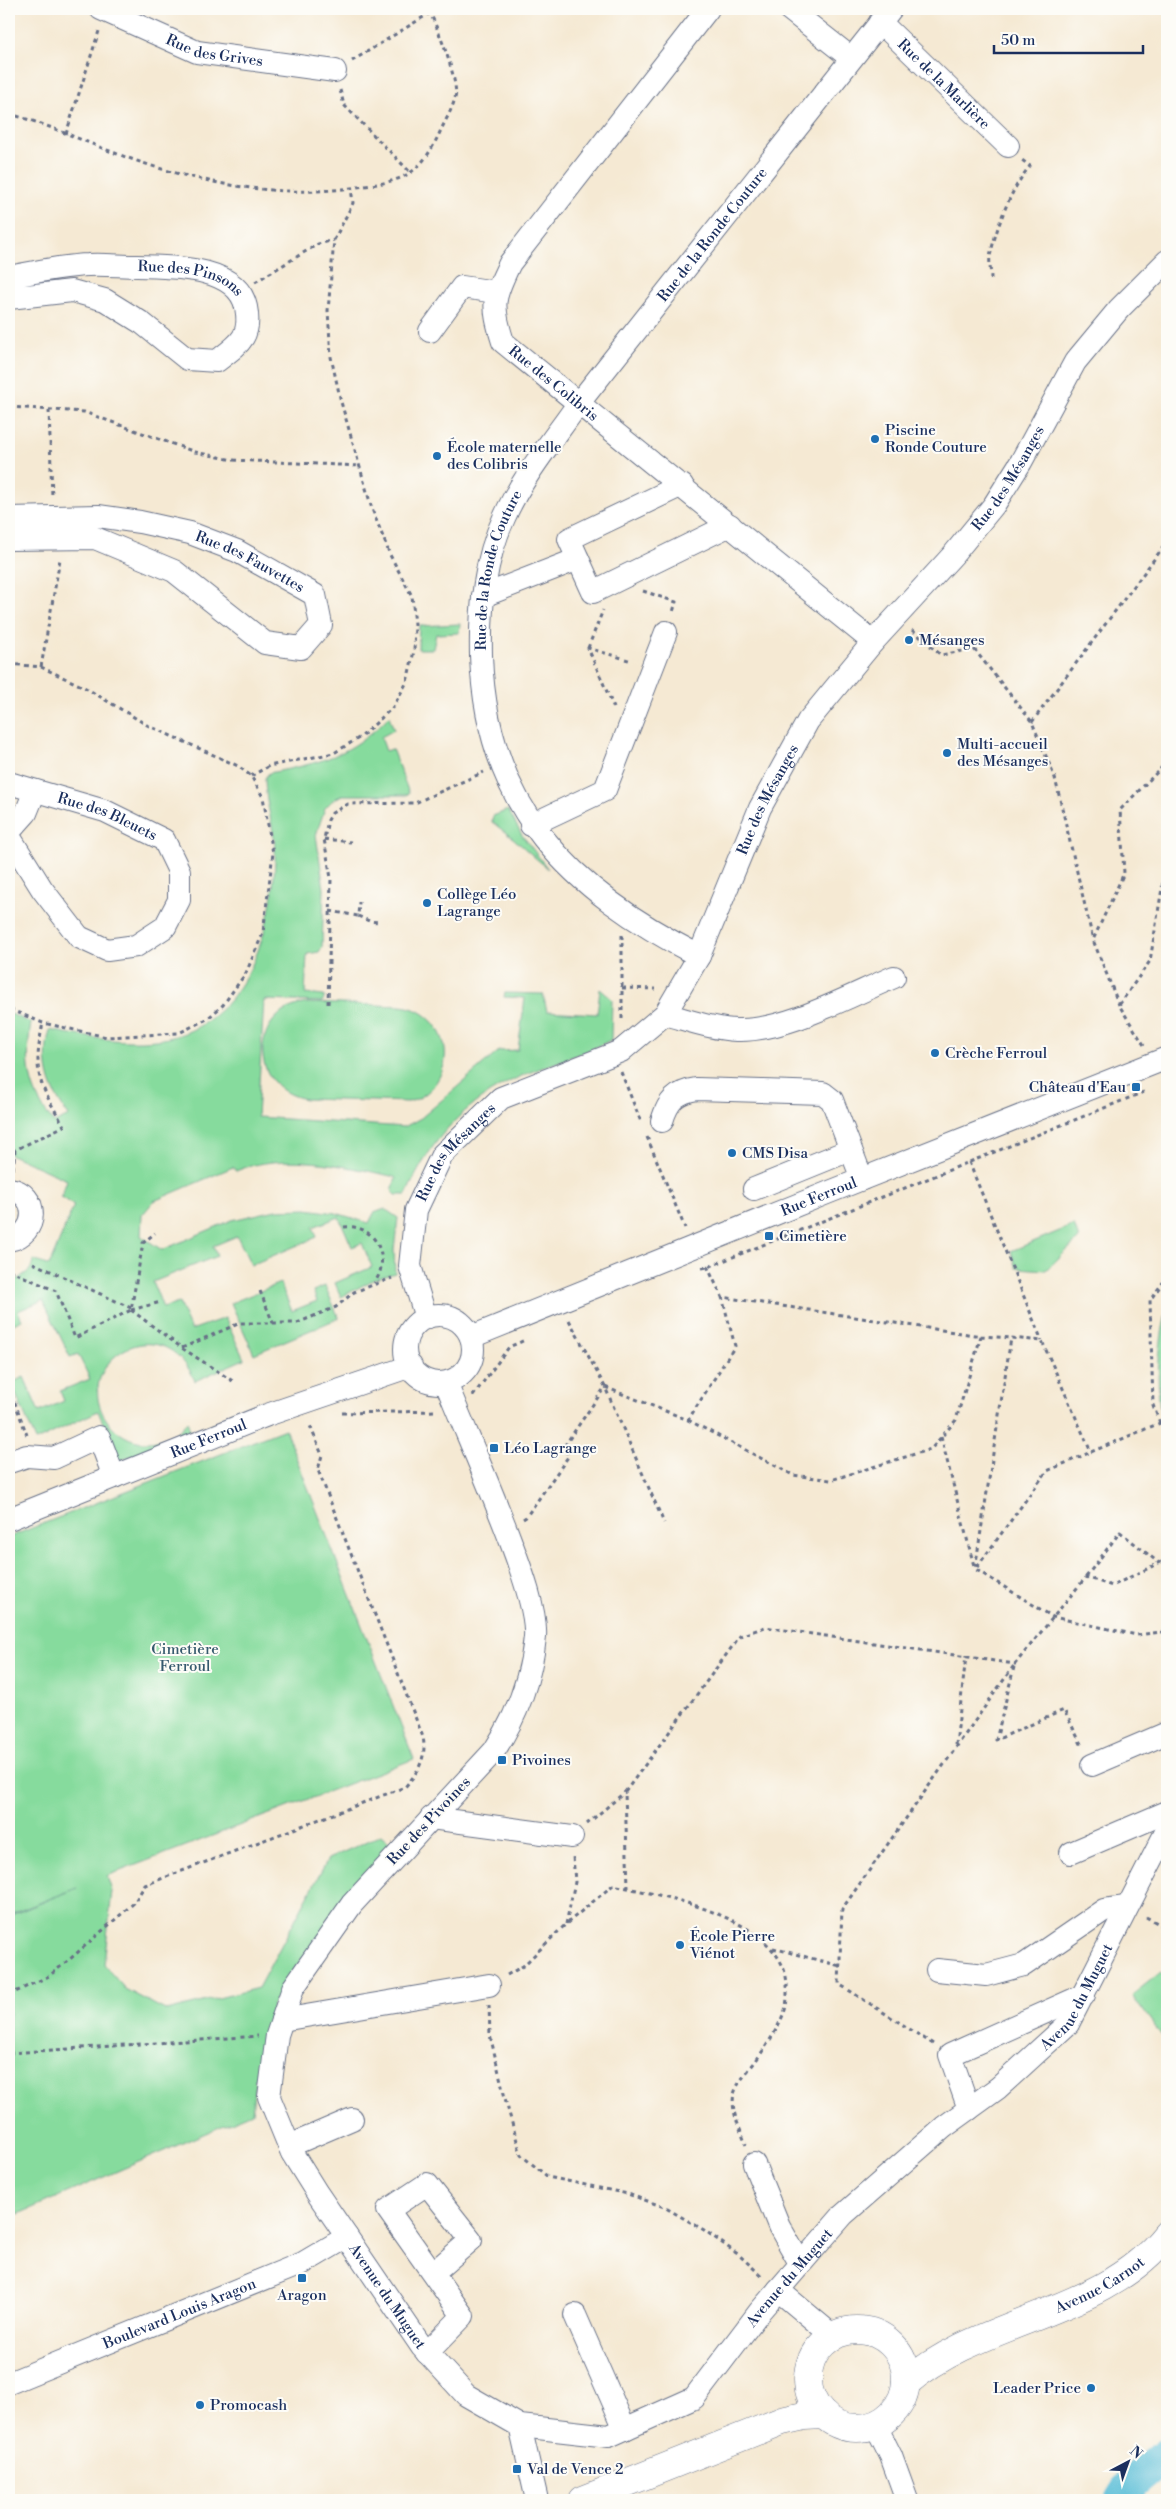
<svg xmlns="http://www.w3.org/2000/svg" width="1176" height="2509" font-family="'Libre Bodoni',serif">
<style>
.green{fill:#86db9d;stroke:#50857e}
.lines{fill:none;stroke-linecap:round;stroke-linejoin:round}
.river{stroke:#59bdd7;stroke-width:35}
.minor-casing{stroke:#677087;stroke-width:24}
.major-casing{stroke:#677087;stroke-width:29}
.path{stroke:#677087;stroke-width:3;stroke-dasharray:4 4;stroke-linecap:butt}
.minor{stroke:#fff;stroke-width:22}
.major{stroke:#fff;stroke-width:28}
.poi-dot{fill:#1f6fb2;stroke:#fdfcf7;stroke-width:2}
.labels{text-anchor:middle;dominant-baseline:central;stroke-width:4;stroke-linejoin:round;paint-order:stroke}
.street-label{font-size:15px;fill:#1b2f5e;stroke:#fdfcf7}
.poi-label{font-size:15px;fill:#1b2f5e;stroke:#fdfcf7;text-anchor:start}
.park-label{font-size:15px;fill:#365a6e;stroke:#fdfcf7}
</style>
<rect width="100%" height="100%" fill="#fdfcf7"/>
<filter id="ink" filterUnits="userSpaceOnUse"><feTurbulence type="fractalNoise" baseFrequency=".02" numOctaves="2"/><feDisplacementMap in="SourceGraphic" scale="10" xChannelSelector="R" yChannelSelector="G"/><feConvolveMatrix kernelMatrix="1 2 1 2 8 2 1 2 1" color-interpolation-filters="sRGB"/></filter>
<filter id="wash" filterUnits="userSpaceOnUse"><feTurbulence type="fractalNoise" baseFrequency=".0096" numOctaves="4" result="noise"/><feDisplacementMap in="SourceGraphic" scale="20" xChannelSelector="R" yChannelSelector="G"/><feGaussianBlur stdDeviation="1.12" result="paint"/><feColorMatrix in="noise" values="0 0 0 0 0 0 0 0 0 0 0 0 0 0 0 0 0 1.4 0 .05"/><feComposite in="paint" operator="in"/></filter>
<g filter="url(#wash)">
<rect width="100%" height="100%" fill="#f5e9d3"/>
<path class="green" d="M 460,624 L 459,633 L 436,634 L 433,649 L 418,649 L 419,626 Z
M 389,716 L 394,730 L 381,737 L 386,751 L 392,749 L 409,793 L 407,795 L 342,795 L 333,800 L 325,808 L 316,835 L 324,889 L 322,947 L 319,952 L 307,954 L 305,994 L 324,996 L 324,999 L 322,1002 L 264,1000 L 257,1117 L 404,1127 L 421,1118 L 499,1051 L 518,1050 L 525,998 L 504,997 L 505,993 L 543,994 L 547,1011 L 597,1014 L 600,989 L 612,999 L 611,1040 C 581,1055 549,1064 519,1077 C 463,1103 431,1139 406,1195 L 396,1195 L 392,1191 L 396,1178 L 391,1176 C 344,1166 282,1151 236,1171 L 233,1167 L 154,1201 L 142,1215 L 141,1236 L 162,1250 L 232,1220 L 276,1210 L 306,1209 L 336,1213 L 369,1223 L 374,1213 L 385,1209 L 398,1218 L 394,1249 L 395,1273 L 373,1280 L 341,1297 L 335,1283 L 372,1267 L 362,1243 L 352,1247 L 339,1217 L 313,1227 L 317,1237 L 251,1265 L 237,1236 L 213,1246 L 217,1256 L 153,1282 L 163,1308 L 179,1303 L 191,1330 L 225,1318 L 244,1359 L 195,1381 C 160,1300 65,1368 109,1423 C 117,1433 131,1442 145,1442 C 161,1442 178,1436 187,1421 L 191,1433 L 119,1461 L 98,1411 L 36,1441 L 11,1383 L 24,1377 L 39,1412 L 64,1401 L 60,1391 L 90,1379 L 78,1354 L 70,1357 L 43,1300 L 18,1311 L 22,1320 L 9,1326 L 9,1275 L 18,1279 L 30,1270 L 34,1260 L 49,1266 L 74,1205 L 61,1197 L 67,1180 L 9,1154 L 9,1013 L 31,1023 C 25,1064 28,1091 54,1123 L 69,1116 C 49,1090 41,1062 50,1030 C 86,1037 127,1045 163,1039 C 245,1025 272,933 275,861 C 277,833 265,806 265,778 L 269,773 C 320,763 352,756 389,716 Z
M 508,810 L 522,835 L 548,869 L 514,839 L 492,822 L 493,816 Z
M 308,1003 C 331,1004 354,1004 377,1005 C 388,1006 401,1005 411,1008 C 435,1016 450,1041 444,1065 C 439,1083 427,1097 409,1102 L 306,1099 C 247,1090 249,1009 308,1003 Z
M 1074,1225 L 1079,1239 L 1046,1270 L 1017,1268 L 1011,1251 Z
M 280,1283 L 292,1311 L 317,1301 L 313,1291 L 325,1286 L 339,1318 L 254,1354 L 231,1303 Z
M 1167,1311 L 1167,1445 C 1155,1406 1156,1350 1167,1311 Z
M 285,1429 L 414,1759 L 107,1876 L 112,1891 L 104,1965 L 125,1989 L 167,2011 L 258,1988 L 328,1859 L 381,1835 L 390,1843 L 298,1964 L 272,2006 L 255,2080 L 252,2113 L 9,2218 L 9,1916 L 77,1888 L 9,1915 L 9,1537 Z
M 1161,1972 L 1167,1980 L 1167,2043 L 1132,1995 Z"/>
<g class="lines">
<path class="river" d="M 1122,2500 L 1133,2482 L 1167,2454"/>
</g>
</g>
<g filter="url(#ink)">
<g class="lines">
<defs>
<g id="minor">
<path id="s1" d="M 101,9 L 197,52 L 335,71"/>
<path id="s2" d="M 708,9 L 510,263 C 493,298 491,304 503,342 L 873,642"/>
<path d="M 789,9 L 851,58"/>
<path id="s3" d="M 880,22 L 1008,146"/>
<path id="s4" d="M 9,277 C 35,272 61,266 88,265 C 104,264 121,266 137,266 C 170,267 237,265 246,307 C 252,337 239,344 217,361 L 187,359 L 142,323 L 105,300 L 72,291 L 9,298"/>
<path d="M 430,331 L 462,287 L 496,292"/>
<path d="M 682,485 L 569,539 L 593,592 L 730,525"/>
<path id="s5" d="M 9,518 L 98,516 L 140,522 L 190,533 L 237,551 L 315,595 L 321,625 L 301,648 L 265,643 L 174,571 L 95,538 L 9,539"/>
<path d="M 483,596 L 578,559"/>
<path id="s6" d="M 9,783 L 105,811 L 164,840 L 179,871 L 179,900 L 165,927 L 136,946 L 107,950 L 79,937 L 42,889 L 9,836"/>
<path d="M 531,825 L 605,790 L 666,632"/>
<path d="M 9,832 L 26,813 L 35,791"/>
<path id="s7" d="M 699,956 C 569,889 486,808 481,655 C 480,608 484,561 504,518 C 522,477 553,440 578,404 L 891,9"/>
<path d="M 665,1014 C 688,1020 712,1029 736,1030 C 784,1032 849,996 894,977"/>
<path d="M 662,1121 C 668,1101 676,1092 697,1089 L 823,1093 L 832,1100 L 862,1179"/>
<path d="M 9,1189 C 40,1193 39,1235 9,1240"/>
<path d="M 754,1189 L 850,1150"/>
<circle cx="439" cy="1349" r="34"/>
<path id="s8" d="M 426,1318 L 410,1266 L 416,1210 L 442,1155 L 501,1098 L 621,1051 L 665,1014 L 699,956 L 760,808 L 808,721 L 873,642 L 953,555 L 994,505 L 1021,462 L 1075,362 L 1119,309 L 1167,261"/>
<path id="s9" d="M 471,1337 L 827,1193 L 1167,1058"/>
<path id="s10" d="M 446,1383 C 468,1437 492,1491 512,1545 C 521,1569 537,1612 535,1637 C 531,1679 517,1716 494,1751 L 352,1904 L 293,1988 L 277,2035 L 269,2097 L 292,2153 L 317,2193 L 422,2347 L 466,2395 L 520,2426 L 609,2436 L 694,2398 L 760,2311 L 843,2215 L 944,2127 L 998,2088 L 1068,2024 L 1167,1830"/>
<path d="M 9,1462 L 27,1456 L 54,1458 L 99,1437 L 114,1477"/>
<path id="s11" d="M 9,1519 L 267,1415 L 411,1366"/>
<path d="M 1092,1765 L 1167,1733"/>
<path d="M 431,1818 L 572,1837"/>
<path d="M 1071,1853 L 1167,1812"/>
<path d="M 937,1970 L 986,1975 L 1024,1965 L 1104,1910 L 1126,1907"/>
<path d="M 282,2020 L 489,1985"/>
<path d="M 969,2109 L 950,2055 L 1084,1995"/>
<path d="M 289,2146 L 352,2119"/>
<path d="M 754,2164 L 779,2226 L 800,2263"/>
<path d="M 778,2290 L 833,2336"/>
<path d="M 575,2315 L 625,2429"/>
<path d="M 427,2353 L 463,2316 L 388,2210 L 427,2184 L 471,2240 L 433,2273"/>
<path id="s12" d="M 9,2383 L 303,2263 L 347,2237"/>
<path d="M 875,2424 L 891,2456 L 907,2500"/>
<path d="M 520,2426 L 537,2500"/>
</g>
<g id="major">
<circle cx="857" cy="2379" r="49"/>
<path id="s13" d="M 906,2383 C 982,2317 1103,2316 1167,2234"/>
<path d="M 583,2500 L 782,2421 L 804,2416 L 824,2415"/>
</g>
</defs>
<use href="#minor" class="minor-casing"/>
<use href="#major" class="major-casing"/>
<path class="path" d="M 352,61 L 430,13
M 340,90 L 344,105 L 411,173
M 9,114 C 45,123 80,140 115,153 C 188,181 273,199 351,188 C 400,181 418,180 440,132 C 445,121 452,110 455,98 C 460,83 436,23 428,9
M 66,134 L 99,31
M 991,279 C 991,272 989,263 990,256 C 997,226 1010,190 1030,166 L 1022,160
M 255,282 L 318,244 L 334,240
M 9,407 L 84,412 L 195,452 L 233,460 L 360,466
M 49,410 L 52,497
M 643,591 L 676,602 L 673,612
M 912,630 L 941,655 L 974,649 L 1032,722 L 1055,778 L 1093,940
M 588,648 L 603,610
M 9,664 L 41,667 L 84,687 L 147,725 L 238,766 L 251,776 L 263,797 L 273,853 L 263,933 L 246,973 L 223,1005 L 207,1019 L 179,1033 L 107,1037 L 43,1023 L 9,1009
M 41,667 L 60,559
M 614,708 L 588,648 L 632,661
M 1032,722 L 1167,542
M 251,776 L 269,766 L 334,753 L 362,736 L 393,707 L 407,682 L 414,651 L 415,624 L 412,596 L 390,555 L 372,509 L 341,402 L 331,357 L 328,311 L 334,240 L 353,203 L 351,188
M 324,839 L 351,842
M 330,911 L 358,916 L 359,902
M 358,916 L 369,921 L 379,922
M 622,935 L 622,1023
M 622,988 L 656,989
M 328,1004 L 331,878 L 324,839 L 328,820 L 332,813 L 348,804 L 415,803 L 484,772
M 1119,1005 L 1093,940 L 1124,873 L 1120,810 L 1167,762
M 1144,1045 L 1119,1005 L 1150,961 L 1164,876 L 1167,871
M 621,1072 L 641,1122
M 647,1137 L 685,1228
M 969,1162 L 1042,1341
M 13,1169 L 15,1150 L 64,1126 C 39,1083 32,1075 43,1023
M 344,1227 C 376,1223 392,1260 374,1283
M 33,1263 L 131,1308
M 707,1266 L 722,1297 L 981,1336 L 1011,1338
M 702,1268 L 708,1267 L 1144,1092
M 9,1270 L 56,1291 L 75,1338 L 131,1310 L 143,1243 L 155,1233
M 260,1291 L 273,1323
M 131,1310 L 182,1348 L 234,1382
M 131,1310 L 161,1302
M 569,1320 L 605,1387 L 664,1523
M 182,1348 L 240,1323 L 297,1323 L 336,1307 L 354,1292 L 392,1278
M 9,1387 L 27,1435
M 473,1396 L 509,1347 L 525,1340
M 342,1413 L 436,1411
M 688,1420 L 793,1475 L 831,1480 L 931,1449 L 956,1420 L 981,1336
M 1160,1423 L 1153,1405 L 1150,1300 L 1167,1277
M 1167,1429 L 1160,1423 L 1091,1452 L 1042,1341 L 1011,1338 L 975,1569 L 1053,1617 L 1137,1635 L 1162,1632 L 1167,1629
M 941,1437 L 974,1566
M 523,1519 L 526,1517 L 568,1457 L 565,1445 L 605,1387 L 688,1420 L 735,1346 L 722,1297
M 977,1567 L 1047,1471 L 1091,1452
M 1086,1577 L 1120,1532 L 1159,1563
M 1014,1667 L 996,1740 L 1064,1710 L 1083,1748
M 956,1745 L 966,1656
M 587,1824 L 625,1792
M 628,1888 L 625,1792 L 740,1636 L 765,1627 L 1015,1664 L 1086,1577 L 1112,1586 L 1167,1559
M 1146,1917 L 1167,1928
M 566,1924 L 575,1882 L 573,1856
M 773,1948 L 840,1966
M 507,1975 L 523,1966 L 566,1924 L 613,1885 C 666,1896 791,1920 787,1991 C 787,1997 787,2004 785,2010 C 778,2029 767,2045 755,2062 C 748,2071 737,2083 734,2094 C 730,2111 741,2130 746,2145
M 9,1995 L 49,1976 L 70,1959 L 134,1903 L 145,1885 L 405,1787 C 418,1772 427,1758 423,1737 L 318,1470 L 322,1455 L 309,1423
M 489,2005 L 490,2035 L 506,2102 L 521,2155 L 548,2177 L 628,2194 L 664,2207 L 704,2230 L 739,2255 L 764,2278
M 933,2044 L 839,1984 L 842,1909 L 1015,1664
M 9,2053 L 258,2036"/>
<use href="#minor" class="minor"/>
<use href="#major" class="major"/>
</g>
</g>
<g class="poi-dot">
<circle cx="875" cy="439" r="5"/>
<circle cx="437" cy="456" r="5"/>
<circle cx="909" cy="640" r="5"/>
<circle cx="947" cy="753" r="5"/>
<circle cx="427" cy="903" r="5"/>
<circle cx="935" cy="1053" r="5"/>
<rect x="1131" y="1082" width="10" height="10" rx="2.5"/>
<circle cx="732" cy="1153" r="5"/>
<rect x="764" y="1231" width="10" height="10" rx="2.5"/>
<rect x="489" y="1443" width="10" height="10" rx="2.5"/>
<rect x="497" y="1755" width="10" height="10" rx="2.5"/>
<circle cx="680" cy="1945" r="5"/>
<rect x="297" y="2273" width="10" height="10" rx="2.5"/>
<circle cx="1091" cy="2388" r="5"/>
<circle cx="200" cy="2405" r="5"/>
<rect x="512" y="2464" width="10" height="10" rx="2.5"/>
</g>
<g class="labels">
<g class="street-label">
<text stroke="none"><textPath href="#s1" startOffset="122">Rue des Grives</textPath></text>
<text stroke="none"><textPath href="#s3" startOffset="89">Rue de la Marlière</textPath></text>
<text stroke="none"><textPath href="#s7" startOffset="886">Rue de la Ronde Couture</textPath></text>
<text stroke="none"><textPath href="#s4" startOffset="185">Rue des Pinsons</textPath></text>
<text stroke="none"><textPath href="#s2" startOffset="470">Rue des Colibris</textPath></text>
<text stroke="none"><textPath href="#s8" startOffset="1082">Rue des Mésanges</textPath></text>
<text stroke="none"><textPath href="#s5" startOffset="249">Rue des Fauvettes</textPath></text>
<text stroke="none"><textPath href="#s7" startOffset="481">Rue de la Ronde Couture</textPath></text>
<text stroke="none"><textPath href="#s8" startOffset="678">Rue des Mésanges</textPath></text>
<text stroke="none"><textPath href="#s6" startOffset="104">Rue des Bleuets</textPath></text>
<text stroke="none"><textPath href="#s8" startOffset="182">Rue des Mésanges</textPath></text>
<text stroke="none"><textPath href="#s9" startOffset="375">Rue Ferroul</textPath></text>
<text stroke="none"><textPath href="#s11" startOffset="215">Rue Ferroul</textPath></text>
<text transform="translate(429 1821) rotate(-47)">Rue des Pivoines</text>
<text stroke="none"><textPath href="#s10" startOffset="1979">Avenue du Muguet</textPath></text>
<text stroke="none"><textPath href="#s10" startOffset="1574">Avenue du Muguet</textPath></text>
<text stroke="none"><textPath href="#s13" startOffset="218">Avenue Carnot</textPath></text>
<text stroke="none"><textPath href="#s10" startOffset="1049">Avenue du Muguet</textPath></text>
<text stroke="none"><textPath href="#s12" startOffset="184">Boulevard Louis Aragon</textPath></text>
</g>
<g class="poi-label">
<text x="885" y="430">Piscine<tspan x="885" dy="17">Ronde Couture</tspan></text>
<text x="447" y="447">École maternelle<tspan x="447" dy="17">des Colibris</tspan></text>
<text x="919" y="640">Mésanges</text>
<text x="957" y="744">Multi-accueil<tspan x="957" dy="17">des Mésanges</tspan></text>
<text x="437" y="894">Collège Léo<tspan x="437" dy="17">Lagrange</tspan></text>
<text x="945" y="1053">Crèche Ferroul</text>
<text x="1126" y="1087" text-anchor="end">Château d'Eau</text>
<text x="742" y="1153">CMS Disa</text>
<text x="779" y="1236">Cimetière</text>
<text x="504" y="1448">Léo Lagrange</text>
<text x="512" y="1760">Pivoines</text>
<text x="690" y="1936">École Pierre<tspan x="690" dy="17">Viénot</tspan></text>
<text x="302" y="2295" text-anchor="middle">Aragon</text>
<text x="1081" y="2388" text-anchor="end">Leader Price</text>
<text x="210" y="2405">Promocash</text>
<text x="527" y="2469">Val de Vence 2</text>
</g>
<g class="park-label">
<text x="185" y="1649">Cimetière<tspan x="185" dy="17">Ferroul</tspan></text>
</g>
</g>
<rect width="1176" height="2509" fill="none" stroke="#fdfcf7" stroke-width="30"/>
<g transform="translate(1128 2462) rotate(41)" stroke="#fdfcf7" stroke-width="4" paint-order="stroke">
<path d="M0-4L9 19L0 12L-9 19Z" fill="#1b2f5e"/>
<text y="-8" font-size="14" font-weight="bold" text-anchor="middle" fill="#1b2f5e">N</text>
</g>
<path d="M994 45v8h149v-8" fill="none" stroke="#1b2f5e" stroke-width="2.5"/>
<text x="1001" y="45" font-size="15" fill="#1b2f5e" stroke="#fdfcf7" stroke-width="4" paint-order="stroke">50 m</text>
</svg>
